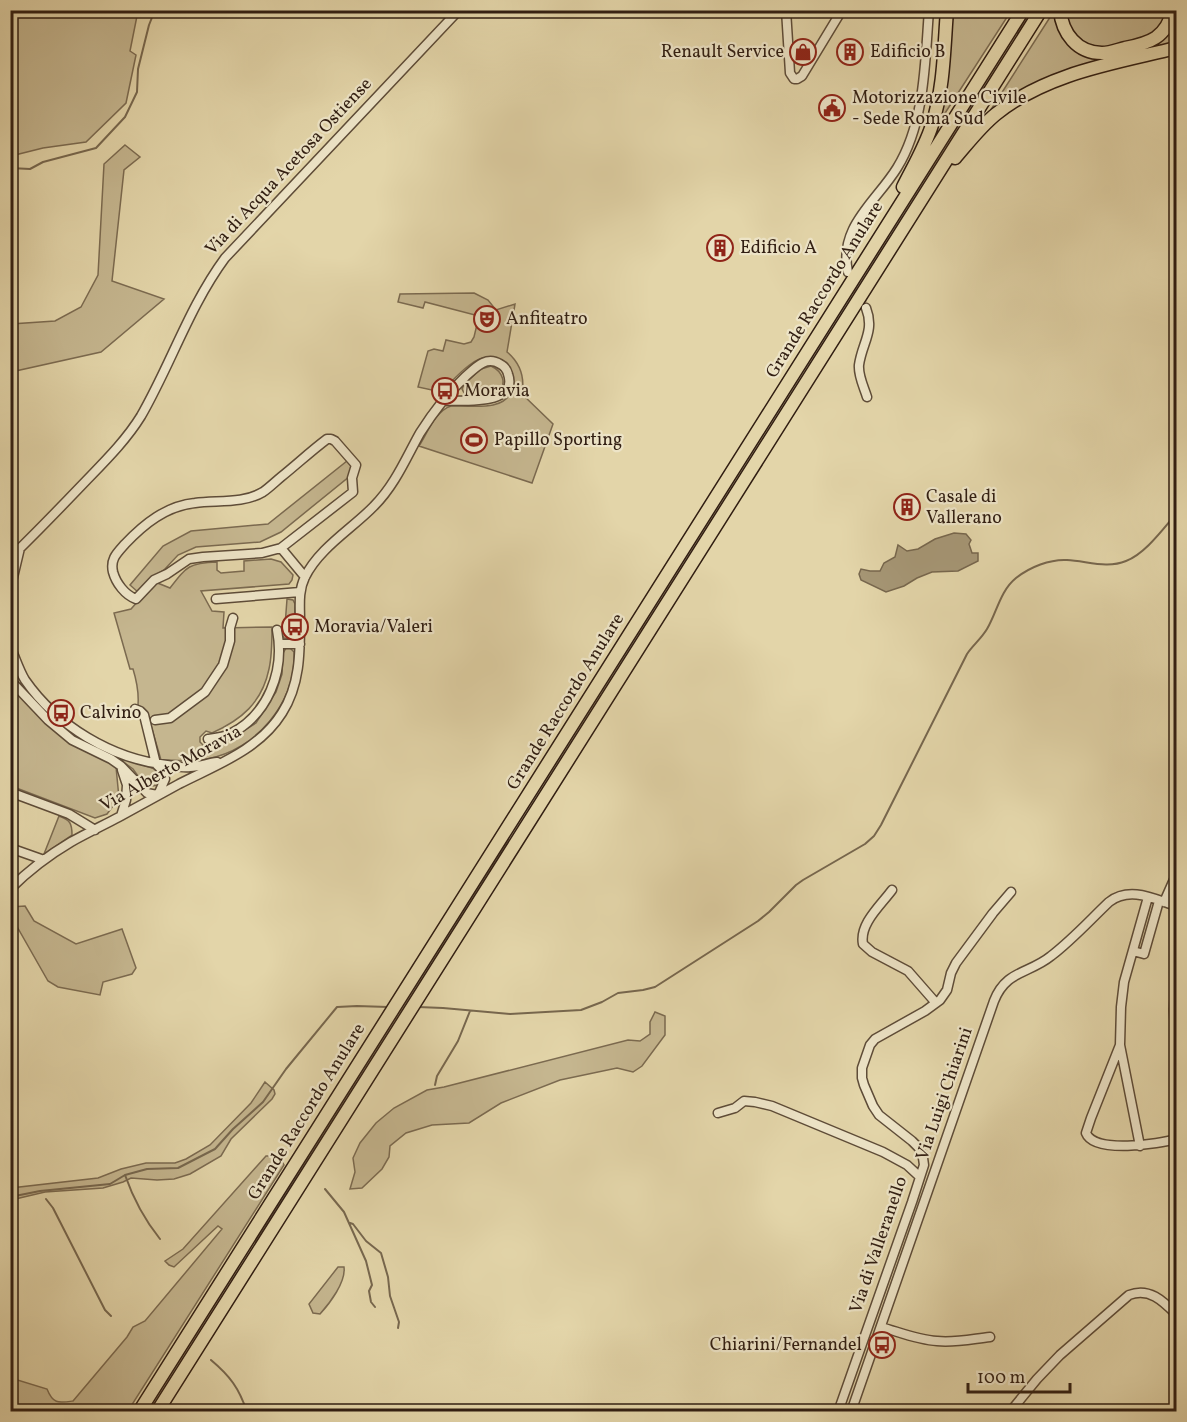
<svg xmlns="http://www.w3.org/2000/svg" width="1187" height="1422" font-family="Vollkorn,serif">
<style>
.green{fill:#c5b68f;stroke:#7b6a50;stroke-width:1.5}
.water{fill:#a69776;stroke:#77674e;stroke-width:1.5}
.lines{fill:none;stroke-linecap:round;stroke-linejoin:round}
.stream{stroke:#77674e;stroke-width:2}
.minor-tunnel{stroke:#bfb08b;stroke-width:8;stroke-dasharray:8 4;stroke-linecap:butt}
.minor-casing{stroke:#5e4c38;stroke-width:11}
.highway-casing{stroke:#311e12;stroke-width:15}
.minor{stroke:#ede4c7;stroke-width:8}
.highway{stroke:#e3d5a9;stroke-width:12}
.labels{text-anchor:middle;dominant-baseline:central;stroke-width:4.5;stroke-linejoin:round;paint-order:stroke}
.poi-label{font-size:18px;fill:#311e12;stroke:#ede4c7;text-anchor:start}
.street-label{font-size:18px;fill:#311e12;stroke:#ede4c7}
</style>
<rect width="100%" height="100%" fill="#e3d5a9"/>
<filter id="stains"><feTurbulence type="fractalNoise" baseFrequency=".00333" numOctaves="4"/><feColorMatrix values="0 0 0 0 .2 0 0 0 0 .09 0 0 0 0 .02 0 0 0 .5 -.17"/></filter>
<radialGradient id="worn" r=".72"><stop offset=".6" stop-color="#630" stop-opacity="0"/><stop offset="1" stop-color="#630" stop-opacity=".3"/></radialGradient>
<path class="green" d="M 10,11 L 138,11 L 130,51 L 136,55 L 126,103 L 86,142 L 43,148 L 11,156 Z
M 950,11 L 1011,11 L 938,124 Z
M 1054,11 L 1077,49 L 1145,46 L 1176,14 L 1176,44 L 1065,72 L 985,119 Z
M 1063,11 L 1171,11 L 1152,38 L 1098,50 L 1072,36 Z
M 125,145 L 140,157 L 124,170 L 112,281 L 164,299 L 101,352 L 11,372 L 11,324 L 55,321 L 81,307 L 98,275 L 104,164 Z
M 474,293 L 488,300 L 496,310 L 515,304 L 507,352 C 520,363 525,377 522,394 L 553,424 L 532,483 L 419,446 C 427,434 435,411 451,406 C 454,406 457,406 460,406 C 477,406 503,410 511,392 C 515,385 514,377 510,370 C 504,366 497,359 490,358 C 474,354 452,382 441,392 L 418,387 L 428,351 L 434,349 L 443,351 L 446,340 L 464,344 L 471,342 L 474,337 L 479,316 L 425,302 L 423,308 L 398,302 L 400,294 Z
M 491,366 C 502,371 509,385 496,392 C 491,395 484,395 477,395 C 471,395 469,396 464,393 L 462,389 L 464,384 L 481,369 Z
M 347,461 L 353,467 L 350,476 L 281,532 L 260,542 L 196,547 L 178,555 L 164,570 L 154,576 L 139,593 L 130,585 L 163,546 L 191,531 L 268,524 Z
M 271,559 L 281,562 L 293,575 L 292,580 L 289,584 L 201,591 L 212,611 L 224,612 L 223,628 L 272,627 C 272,641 272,656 269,669 C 262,703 241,720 212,733 L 206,731 L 200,737 L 200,742 L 205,747 L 222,744 L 256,723 L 276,692 L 282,674 L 283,653 L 286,648 L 290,648 L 294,652 C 296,703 256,750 207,759 C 192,762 176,760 161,760 L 147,712 L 144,709 L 138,705 C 139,692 137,682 133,669 L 130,669 L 114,613 L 131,609 L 155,582 L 170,588 C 187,566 189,563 217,562 L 217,570 L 221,573 L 244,571 L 244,561 Z
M 287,599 L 293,600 L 295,604 L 294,635 L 290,639 L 284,638 L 281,633 L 281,627 L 285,626 Z
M 10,681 L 48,720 L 116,767 L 119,798 L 107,814 L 95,818 L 11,786 Z
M 115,756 L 155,769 C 161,773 161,778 158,785 L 147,787 L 143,783 L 133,769 Z
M 59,816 C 70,820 72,823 72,835 L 44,854 Z
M 25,906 L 34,921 L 76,944 L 122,929 L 136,968 L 132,974 L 103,982 L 100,995 L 58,987 L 48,981 L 11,916 L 11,907 Z
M 655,1012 L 665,1016 L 665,1035 L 642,1066 L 633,1072 L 617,1068 L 560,1080 L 501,1103 L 469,1123 L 432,1125 L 406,1133 L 390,1146 L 389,1157 L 382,1169 L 362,1188 L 350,1189 L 355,1172 L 353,1158 L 360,1143 L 376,1123 L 394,1108 L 427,1090 L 444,1087 L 628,1040 L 640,1041 L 650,1034 L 650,1022 Z
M 265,1082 L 274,1090 L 275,1094 L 272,1099 L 231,1139 L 221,1156 L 190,1174 L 174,1179 L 157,1180 L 131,1178 L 123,1182 L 103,1188 L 45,1192 L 11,1200 L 11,1188 L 98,1178 L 121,1169 L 146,1163 L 175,1163 L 186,1159 L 210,1145 L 251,1103 Z
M 266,1156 L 279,1156 L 284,1165 L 128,1411 L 11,1411 L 11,1378 L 47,1389 C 53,1404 58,1403 73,1401 L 127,1337 L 133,1327 L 145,1321 L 222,1229 L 218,1226 L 174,1267 L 169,1265 L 165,1261 L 183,1249 Z
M 338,1267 L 344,1267 C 346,1282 330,1303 320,1314 L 313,1313 L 309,1304 Z"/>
<path class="water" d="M 954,533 L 966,534 L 971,540 L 969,544 L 972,553 L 978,553 L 978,561 L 958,571 L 932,572 L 917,578 L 904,586 L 886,592 L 861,580 L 859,574 L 861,569 L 870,571 L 880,571 L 884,563 L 895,557 L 898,545 L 907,551 L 918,549 L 935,539 Z"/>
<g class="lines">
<path class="stream" d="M 10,168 L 30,169 L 43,162 L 96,148 L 125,117 L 137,92 L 138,69 L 149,25 L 155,10
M 418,1007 L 443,1008 L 510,1014 L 581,1010 L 602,1002 L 618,993 L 643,990 L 655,987 L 758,921 L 769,912 L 796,885 L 803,880 L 865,844 L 874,836 L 881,825 L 967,654 C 973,645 981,639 987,629 C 997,612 1000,591 1016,578 C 1030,567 1050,559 1067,560 C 1087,561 1107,569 1126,561 C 1145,554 1163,529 1176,514
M 435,1085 L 437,1076 L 458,1041 L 470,1011
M 125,1175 C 133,1198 144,1219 160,1239
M 325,1189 L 344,1212 L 366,1261 L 372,1285 L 369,1291 L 371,1302 L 375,1307
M 10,1197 L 40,1191 L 110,1184 L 125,1175 L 147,1169 L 178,1168 L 215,1149 L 233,1129 L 263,1102 L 286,1069 L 337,1007 L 357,1006 L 388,1007
M 46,1199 L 53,1208 L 105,1310 L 111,1316
M 350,1223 L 353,1224 L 366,1241 L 381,1253 L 388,1277 L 390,1296 L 399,1322 L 398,1328
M 211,1360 C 230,1376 239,1388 247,1412"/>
<path class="minor-tunnel" d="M 849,278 L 866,308"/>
<defs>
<path id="minor" d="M 786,10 L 790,73 L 794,79 L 797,79 L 802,76 L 842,10
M 848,272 C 838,227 876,202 897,168 C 925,123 925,62 929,10
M 866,308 C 875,331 862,343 859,365 C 858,376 864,387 867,397
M 327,439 L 331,439 L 335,441 L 356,465 L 352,478 L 353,492 L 281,548 L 262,553 L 203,557 L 189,559 L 167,574 L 154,580 L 136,599 C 125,595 116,583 113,572 C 110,559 117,553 125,544 C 144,524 166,506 195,503 C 217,500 243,504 263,492 C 269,488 275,482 281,477 C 296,465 311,451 327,439 Z
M 281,548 L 305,577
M 10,558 C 35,534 58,510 81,486 C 102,464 125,442 141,416 C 171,364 189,307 225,258 L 459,10
M 10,590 L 20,548
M 216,599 L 300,592
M 280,644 L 300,644
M 10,646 C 15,657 19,670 25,680 C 57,726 112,759 167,765 C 174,766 183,768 190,767 C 199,767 208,763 217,762
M 10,680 L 48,720 L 72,740 L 111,759 L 121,766 L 147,793 L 157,795
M 135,709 L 140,711 L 144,715 L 156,764 L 163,771 L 165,779 L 158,795
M 155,720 L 170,718 L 205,692 L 223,665 L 230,641 L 230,628 L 233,618
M 208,739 C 215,738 224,737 230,734 C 268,715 285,671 277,630
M 10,792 L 69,814 L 95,830
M 121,816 L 126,800 L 127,785 L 122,770
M 10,848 L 44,860
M 10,889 C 28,871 49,855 71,842 C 87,833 104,825 119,817 C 139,806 159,795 179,784 C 216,765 259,750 282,713 C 300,685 300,653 300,621 C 300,606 298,591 305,577 C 319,548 353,528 374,506 C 395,485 406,458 420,433 C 432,414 449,392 465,377 C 475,368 486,355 500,364 C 504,366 507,370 508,374 C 519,406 462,400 444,401
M 892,890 C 881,905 859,924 863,944 L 872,952 L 908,971 L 936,1003
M 1148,897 L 1124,982 L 1121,1007 L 1120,1045 L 1091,1118 L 1086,1133 C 1094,1154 1159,1144 1176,1139
M 1164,902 L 1176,875
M 1133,951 L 1144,954 L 1159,901
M 1176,969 L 1174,1010 L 1176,1054
M 1120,1045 L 1140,1146
M 718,1113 L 735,1108 L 744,1101 L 755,1102 L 772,1106 L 883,1152 L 907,1165 L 920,1177
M 881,1327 C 899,1332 918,1340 937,1341 C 954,1343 972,1339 990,1337
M 838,1412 L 912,1202 L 924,1165 L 923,1158 L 920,1149 L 912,1141 L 879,1115 L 873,1106 L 864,1085 L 862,1078 L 862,1068 L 870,1045 L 875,1039 L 925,1011 L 940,1000 L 947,990 L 951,973 L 956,963 L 993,913 L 1011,892
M 851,1412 L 994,1001 C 1006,970 1029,974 1051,956 C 1072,940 1090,920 1109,902 C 1130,886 1154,899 1176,906
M 1010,1412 L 1037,1379 L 1060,1355 L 1129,1295 C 1149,1287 1163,1301 1176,1314"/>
<path id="highway" d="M 1060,10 C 1062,33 1077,53 1102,53 C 1110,53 1117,50 1125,48 C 1150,43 1166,38 1173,10
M 955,158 C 968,143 980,127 996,114 C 1047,73 1115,63 1176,48
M 903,187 C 913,167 925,147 932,125 C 944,88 944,49 947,10
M 139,1412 L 1023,10
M 157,1412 L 1041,10"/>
</defs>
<use href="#minor" class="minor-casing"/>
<use href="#highway" class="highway-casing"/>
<use href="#minor" class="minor"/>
<use href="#highway" class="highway"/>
</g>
<defs>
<symbol id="shop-ring" viewBox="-11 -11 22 22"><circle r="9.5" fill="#ede4c7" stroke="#8f2418" stroke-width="1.5"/><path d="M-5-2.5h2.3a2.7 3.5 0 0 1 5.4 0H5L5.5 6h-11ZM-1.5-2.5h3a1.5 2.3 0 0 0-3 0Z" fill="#8f2418"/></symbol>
<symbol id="building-ring" viewBox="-11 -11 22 22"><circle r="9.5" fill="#ede4c7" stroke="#8f2418" stroke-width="1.5"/><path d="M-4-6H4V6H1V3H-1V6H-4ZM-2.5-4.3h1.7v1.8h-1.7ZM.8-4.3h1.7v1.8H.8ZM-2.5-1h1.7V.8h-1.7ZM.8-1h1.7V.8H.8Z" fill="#8f2418"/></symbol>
<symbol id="civic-ring" viewBox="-11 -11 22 22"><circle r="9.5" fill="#ede4c7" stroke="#8f2418" stroke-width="1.5"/><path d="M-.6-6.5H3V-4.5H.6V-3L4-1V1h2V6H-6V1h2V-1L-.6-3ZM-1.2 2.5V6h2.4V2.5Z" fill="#8f2418"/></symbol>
<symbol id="theatre-ring" viewBox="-11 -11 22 22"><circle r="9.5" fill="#ede4c7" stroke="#8f2418" stroke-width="1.5"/><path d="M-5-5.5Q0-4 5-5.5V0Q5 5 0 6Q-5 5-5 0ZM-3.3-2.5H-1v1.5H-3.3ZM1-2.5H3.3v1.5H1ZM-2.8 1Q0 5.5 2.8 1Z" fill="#8f2418"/></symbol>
<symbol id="bus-ring" viewBox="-11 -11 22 22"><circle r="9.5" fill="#ede4c7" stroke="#8f2418" stroke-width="1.5"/><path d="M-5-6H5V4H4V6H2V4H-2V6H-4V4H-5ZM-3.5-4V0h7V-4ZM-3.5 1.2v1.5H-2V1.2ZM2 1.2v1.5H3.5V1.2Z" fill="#8f2418"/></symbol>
<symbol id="stadium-ring" viewBox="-11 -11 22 22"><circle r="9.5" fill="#ede4c7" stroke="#8f2418" stroke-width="1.5"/><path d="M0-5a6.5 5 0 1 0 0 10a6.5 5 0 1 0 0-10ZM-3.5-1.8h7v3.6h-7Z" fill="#8f2418"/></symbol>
</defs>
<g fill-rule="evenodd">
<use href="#shop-ring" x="788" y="37" width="30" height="30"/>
<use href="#building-ring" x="835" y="37" width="30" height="30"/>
<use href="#civic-ring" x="817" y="93" width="30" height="30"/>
<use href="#building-ring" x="705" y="233" width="30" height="30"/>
<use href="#theatre-ring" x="472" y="304" width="30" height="30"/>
<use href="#bus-ring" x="430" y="376" width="30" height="30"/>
<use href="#stadium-ring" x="459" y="425" width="30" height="30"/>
<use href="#building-ring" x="892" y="492" width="30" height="30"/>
<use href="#bus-ring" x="280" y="612" width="30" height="30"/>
<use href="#bus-ring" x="46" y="698" width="30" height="30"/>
<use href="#bus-ring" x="867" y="1330" width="30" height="30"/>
</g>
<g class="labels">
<g class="poi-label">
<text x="784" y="52" text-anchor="end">Renault Service</text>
<text x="870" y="52">Edificio B</text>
<text x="852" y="98">Motorizzazione Civile<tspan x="852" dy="21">- Sede Roma Sud</tspan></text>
<text x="740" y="248">Edificio A</text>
<text x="506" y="319">Anfiteatro</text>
<text x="464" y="391">Moravia</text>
<text x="494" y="440">Papillo Sporting</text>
<text x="926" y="497">Casale di<tspan x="926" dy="21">Vallerano</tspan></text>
<text x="314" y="627">Moravia/Valeri</text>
<text x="80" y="713">Calvino</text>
<text x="862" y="1345" text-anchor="end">Chiarini/Fernandel</text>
</g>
<g class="street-label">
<text transform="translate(289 167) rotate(-47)">Via di Acqua Acetosa Ostiense</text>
<text transform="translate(825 290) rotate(-58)">Grande Raccordo Anulare</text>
<text transform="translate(566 702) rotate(-58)">Grande Raccordo Anulare</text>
<text transform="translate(171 769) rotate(-29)">Via Alberto Moravia</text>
<text transform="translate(945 1094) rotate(-71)">Via Luigi Chiarini</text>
<text transform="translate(307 1112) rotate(-58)">Grande Raccordo Anulare</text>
<text transform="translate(879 1245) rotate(-71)">Via di Valleranello</text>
</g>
</g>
<rect width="1187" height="1422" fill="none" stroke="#e3d5a9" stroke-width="36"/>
<rect x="12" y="12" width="1163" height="1398" fill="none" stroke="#311e12" stroke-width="3"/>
<rect x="18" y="18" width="1151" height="1386" fill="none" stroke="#311e12" stroke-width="1.5"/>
<path d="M968 1383v9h102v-9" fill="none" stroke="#311e12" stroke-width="3"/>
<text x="977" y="1383" font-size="18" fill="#311e12" stroke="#ede4c7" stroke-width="4.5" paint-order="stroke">100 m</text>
<rect width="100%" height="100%" filter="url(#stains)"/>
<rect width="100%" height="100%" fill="url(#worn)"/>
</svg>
